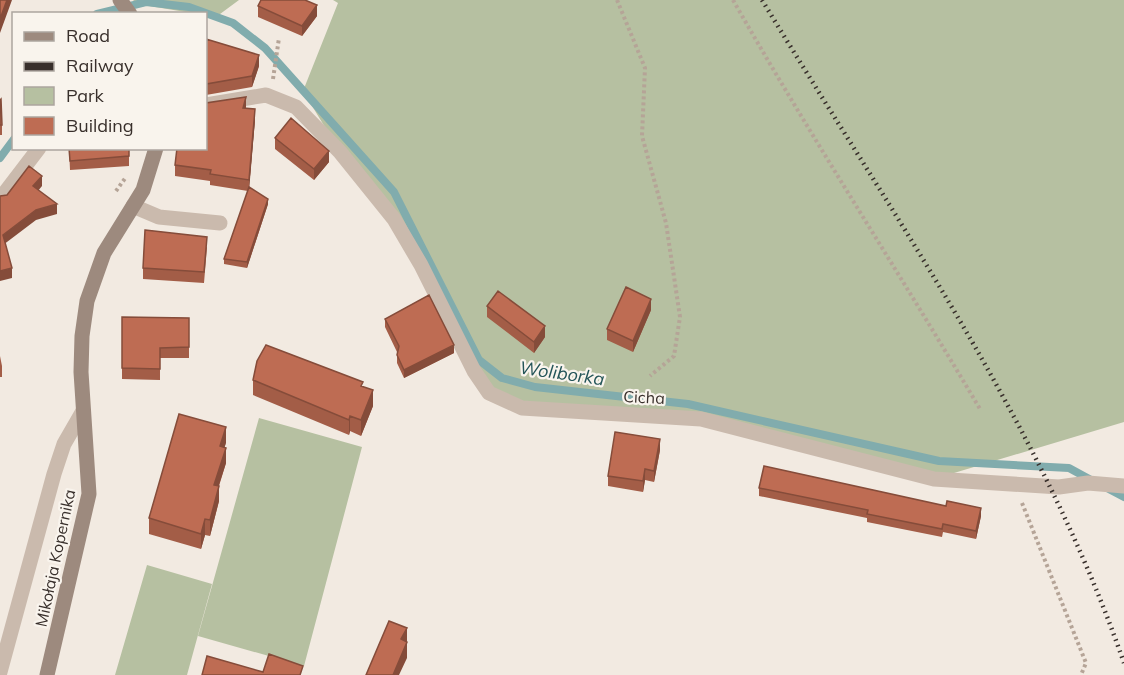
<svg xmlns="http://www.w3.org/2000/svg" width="1124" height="675" font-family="Mulish,sans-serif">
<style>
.green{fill:#b6c0a1}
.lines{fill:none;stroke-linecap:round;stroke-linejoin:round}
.stream{stroke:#81acad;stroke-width:8}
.path{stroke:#b5a497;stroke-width:4;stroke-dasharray:3 3;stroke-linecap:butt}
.lane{stroke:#cabaad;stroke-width:15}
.street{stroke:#cabaad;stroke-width:15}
.secondary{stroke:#9d8a7e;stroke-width:15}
.rail{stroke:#382f2b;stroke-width:4.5;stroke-dasharray:1.5 4.5;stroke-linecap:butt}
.wall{fill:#a35d47}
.shaded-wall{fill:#854c3a}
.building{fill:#be6c53;stroke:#854c3a;stroke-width:1.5}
.labels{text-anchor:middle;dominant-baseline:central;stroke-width:4.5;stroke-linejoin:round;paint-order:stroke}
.street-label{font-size:16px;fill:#382f2b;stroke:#f9f4ed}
.water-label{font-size:18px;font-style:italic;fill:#235458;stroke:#f9f4ed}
</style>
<rect width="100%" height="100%" fill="#f2eae1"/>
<path class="green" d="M 133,0 L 239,0 L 216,17 L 137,4 Z
M 333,0 L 1124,0 L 1124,422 L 934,479 L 701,419 L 522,408 L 489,393 L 421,265 L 340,152 L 303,91 L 338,3 Z
M 259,418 L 362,447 L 304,666 L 198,636 Z
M 147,565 L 212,584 L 187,675 L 115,675 Z"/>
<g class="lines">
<path class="stream" d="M 97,14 L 146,2 L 189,7 L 233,23 L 265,48 L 394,192 L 479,360 L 502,378 L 535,387 L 688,404 L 939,461 L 1069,468 L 1091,480
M 0,158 L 14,139
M 1107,488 L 1124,497"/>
<path class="path" d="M 617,0 L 645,68 L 642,136 L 666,223 L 680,317 L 674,356 L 650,376
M 733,0 C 812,139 899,272 980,409
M 273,79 L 279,38
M 116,191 L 126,177
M 1022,503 L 1086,663 L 1081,675"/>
<path class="lane" d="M 133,206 L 159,217 L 220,223"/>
<path class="street" d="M 206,105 L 266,95 L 296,107 L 340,152 L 394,219 L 421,265 L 474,371 L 489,393 L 522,408 L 701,419 L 934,479 L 1059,487 L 1088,483 L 1124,486
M 0,199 L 39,148
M 0,672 L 54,474 L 64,444 L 83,411"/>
<path class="secondary" d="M 120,0 L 130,14
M 47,675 L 89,494 L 81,372 L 82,336 L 87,301 L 104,253 L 143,190 L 156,148"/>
<path class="rail" d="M 762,0 C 892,215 1041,423 1124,663"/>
</g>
<path class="wall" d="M 258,6 L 317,16 L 302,36 L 258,17 Z
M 206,39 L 259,66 L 252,87 L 206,95 Z
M 0,100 L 2,125 L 2,135 L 0,135 Z
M 246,108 L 255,120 L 249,187 L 268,204 L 247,268 L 224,264 L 224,259 L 248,191 L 210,185 L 210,181 L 175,176 L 175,165 Z
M 275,138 L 329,162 L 314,180 L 275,149 Z
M 69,148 L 129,148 L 129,166 L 70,170 Z
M 207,247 L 204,283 L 143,279 L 143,268 Z
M 487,306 L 545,337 L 534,353 L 487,317 Z
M 651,310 L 633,352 L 607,340 L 607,329 Z
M 122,317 L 189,318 L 189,358 L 160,358 L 160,380 L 122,379 Z
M 385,319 L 454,353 L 404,378 L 397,363 L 397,352 L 385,327 Z
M 0,356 L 2,366 L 2,377 L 0,377 Z
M 253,380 L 363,386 L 373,406 L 361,436 L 350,431 L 349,435 L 253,395 Z
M 226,443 L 224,447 L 226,463 L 219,486 L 219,501 L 210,536 L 205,535 L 201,549 L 149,534 L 149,518 Z
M 660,450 L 654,482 L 645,480 L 643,492 L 608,486 L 608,476 Z
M 759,488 L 981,516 L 976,539 L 943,532 L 942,537 L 867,522 L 867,518 L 759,496 Z"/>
<path class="shaded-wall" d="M 7,0 L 12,0 L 0,33 L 0,19 Z
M 317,5 L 317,16 L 302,36 L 302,26 Z
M 259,55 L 259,66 L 252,87 L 252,76 Z
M 246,97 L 246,108 L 243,108 Z
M 255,109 L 255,120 L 249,191 L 249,180 Z
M 329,151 L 329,162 L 314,180 L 314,169 Z
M 42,176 L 42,186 L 33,197 L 33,186 Z
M 268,199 L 268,204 L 247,268 L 247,262 Z
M 57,204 L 57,214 L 36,220 L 3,245 L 3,235 L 36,210 Z
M 12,268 L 12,278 L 0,281 L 0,271 Z
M 651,299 L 651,310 L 633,352 L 633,341 Z
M 545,326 L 545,337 L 534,353 L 534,342 Z
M 454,345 L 454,353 L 404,378 L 404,370 Z
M 373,390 L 373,406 L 361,436 L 361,420 Z
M 350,416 L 350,431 L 349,435 L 349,420 Z
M 226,427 L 226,443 L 220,461 L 220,446 Z
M 660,439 L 660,450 L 654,482 L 654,471 Z
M 226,448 L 226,463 L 214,500 L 214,485 Z
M 645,469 L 645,480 L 643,492 L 643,481 Z
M 219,486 L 219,501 L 210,536 L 210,520 Z
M 981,508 L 981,516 L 976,539 L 976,531 Z
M 205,519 L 205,535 L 201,549 L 201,534 Z
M 407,628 L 407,658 L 399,675 L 393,675 L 401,639 Z"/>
<path class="building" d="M 0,0 L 7,0 L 0,19 Z
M 261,0 L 305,0 L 317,5 L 302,26 L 258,6 Z
M 206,39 L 259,55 L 252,76 L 206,84 Z
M 246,97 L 243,108 L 255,109 L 249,180 L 210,174 L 211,170 L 175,165 L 177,148 L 206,148 L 206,103 Z
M 1,99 L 2,125 L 0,125 L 0,100 Z
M 291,118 L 329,151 L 314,169 L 275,138 Z
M 69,148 L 129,148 L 129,156 L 70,161 Z
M 29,166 L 42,176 L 33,186 L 57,204 L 36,210 L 3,235 L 12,268 L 0,271 L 0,196 L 7,195 Z
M 249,187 L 268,199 L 247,262 L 224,259 Z
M 145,230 L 207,237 L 204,272 L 143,268 Z
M 626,287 L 651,299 L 633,341 L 607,329 Z
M 498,291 L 545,326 L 534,342 L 487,306 Z
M 429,295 L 454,345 L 404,370 L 397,355 L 399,346 L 385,319 Z
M 122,317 L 189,318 L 189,347 L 160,348 L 160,369 L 122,368 Z
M 266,345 L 363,382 L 361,386 L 373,390 L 361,420 L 350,416 L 349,420 L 253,380 L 257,361 Z
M 179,414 L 226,427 L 220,446 L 226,448 L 214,485 L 219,486 L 210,520 L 205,519 L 201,534 L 149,518 Z
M 615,432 L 660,439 L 654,471 L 645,469 L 643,481 L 608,476 Z
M 764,466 L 946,506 L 947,501 L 981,508 L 976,531 L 943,524 L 942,529 L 867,514 L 868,510 L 759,488 Z
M 389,621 L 407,628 L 401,639 L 407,642 L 393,675 L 366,675 Z
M 269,654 L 303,666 L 300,675 L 202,675 L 207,656 L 263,672 Z"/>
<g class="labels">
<g class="street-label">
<text transform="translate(644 397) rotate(3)">Cicha</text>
<text transform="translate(55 558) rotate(-78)">Mikołaja Kopernika</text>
</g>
<g class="water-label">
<text transform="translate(562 373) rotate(8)">Woliborka</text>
</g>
</g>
<rect x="12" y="12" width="195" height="138" fill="#f9f4ed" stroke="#aca59f" stroke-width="1.5"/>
<rect x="24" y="32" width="30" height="9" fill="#9d8a7e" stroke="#aca59f" stroke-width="1.5"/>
<text x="66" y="42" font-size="18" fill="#382f2b">Road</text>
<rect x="24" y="62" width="30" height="9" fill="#382f2b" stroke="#aca59f" stroke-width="1.5"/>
<text x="66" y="72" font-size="18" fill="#382f2b">Railway</text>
<rect x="24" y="87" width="30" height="18" fill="#b6c0a1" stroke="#aca59f" stroke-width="1.5"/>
<text x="66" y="102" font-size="18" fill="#382f2b">Park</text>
<rect x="24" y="117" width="30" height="18" fill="#be6c53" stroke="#aca59f" stroke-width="1.5"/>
<text x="66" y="132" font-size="18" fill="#382f2b">Building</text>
</svg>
